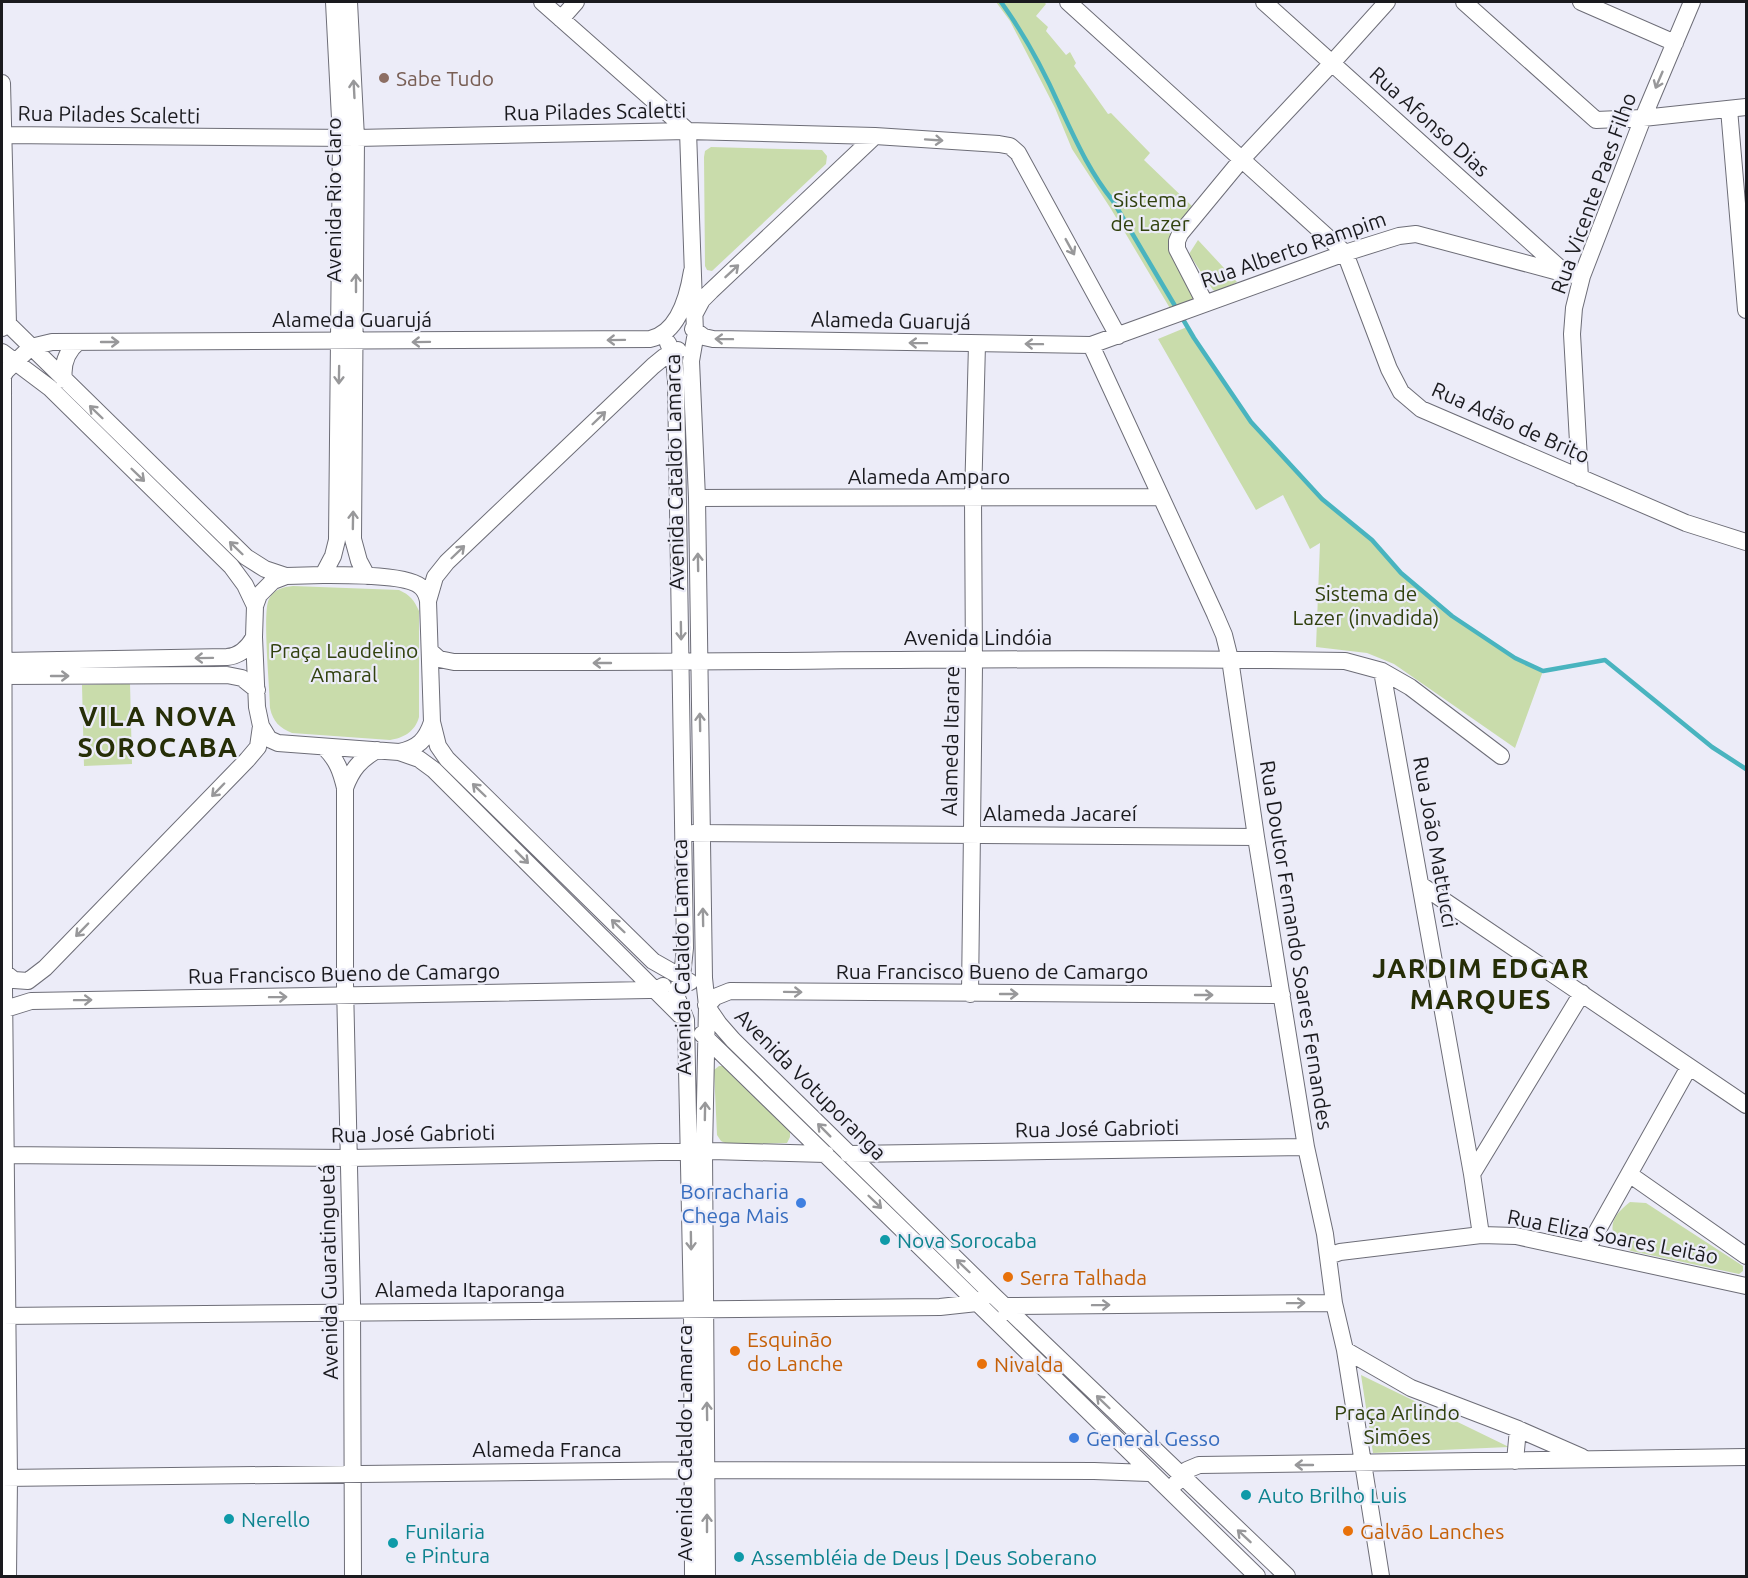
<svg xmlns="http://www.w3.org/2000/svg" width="1748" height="1578" font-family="Ubuntu,sans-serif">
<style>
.green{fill:#c9dcab}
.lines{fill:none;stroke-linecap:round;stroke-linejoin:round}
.stream{stroke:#49b4bf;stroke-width:4.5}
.street-casing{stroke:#6d6d77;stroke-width:18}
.street{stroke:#fff;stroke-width:16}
.oneway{stroke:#98989a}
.education-dot{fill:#8d6e63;stroke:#ececf8;stroke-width:2}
.shop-dot{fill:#3f7fe0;stroke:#ececf8;stroke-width:2}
.culture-dot{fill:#0f9aa8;stroke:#ececf8;stroke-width:2}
.food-dot{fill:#e8710a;stroke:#ececf8;stroke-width:2}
.labels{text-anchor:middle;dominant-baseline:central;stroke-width:4.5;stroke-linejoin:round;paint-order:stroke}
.education-label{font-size:21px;fill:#785e54;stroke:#ececf8;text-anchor:start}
.street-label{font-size:21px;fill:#1a1a1e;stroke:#ececf8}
.park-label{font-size:21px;fill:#31410e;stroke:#ececf8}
.shop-label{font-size:21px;fill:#366cbe;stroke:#ececf8;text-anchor:end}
.culture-label{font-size:21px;fill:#0d838f;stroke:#ececf8;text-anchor:start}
.food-label{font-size:21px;fill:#c56008;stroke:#ececf8;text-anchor:start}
.district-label{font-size:27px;font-weight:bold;letter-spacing:1.5px;fill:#262e07;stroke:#ececf8}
</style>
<rect width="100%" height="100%" fill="#ececf8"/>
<path class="green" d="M 996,2 L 1044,2 L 1046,4 L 1036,16 L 1048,27 L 1046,31 L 1066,55 L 1070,52 L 1076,63 L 1074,66 L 1108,114 L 1111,113 L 1150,153 L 1144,160 L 1195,209 L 1175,232 L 1195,297 L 1194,301 L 1171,310 L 1111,209 L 1072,149 L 1055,108 L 1010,21 Z
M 711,147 L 822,150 L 827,156 L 826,164 L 712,271 L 707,270 L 705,266 L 704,157 L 705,151 Z
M 1198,240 L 1237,282 L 1217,292 L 1213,290 L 1189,254 Z
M 1187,327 L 1251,422 L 1322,499 L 1372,540 L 1403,575 L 1452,616 L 1515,658 L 1543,671 L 1515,748 L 1394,664 L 1367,653 L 1316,647 L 1320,543 L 1310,549 L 1283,495 L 1256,510 L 1158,339 Z
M 293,586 L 399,590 C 410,595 414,600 419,611 L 419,717 C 415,732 403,738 390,740 L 292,733 C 280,728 273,722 270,708 C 270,689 262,612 269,599 C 274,589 283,587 293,586 Z
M 130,683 L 132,764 L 84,766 L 82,685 Z
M 719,1066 L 725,1066 L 790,1130 L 790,1137 L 787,1143 L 729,1145 L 721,1141 L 717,1135 L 714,1070 Z
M 1630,1202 L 1646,1203 L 1743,1266 L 1743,1271 L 1739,1274 L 1631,1251 L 1616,1243 C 1608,1223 1614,1215 1630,1202 Z
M 1361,1375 L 1509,1447 L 1373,1453 Z"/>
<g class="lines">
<path class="stream" d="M 1001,2 C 1024,34 1044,71 1060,107 C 1076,141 1089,171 1113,201 L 1194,338 L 1251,422 L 1322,499 L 1372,540 L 1401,573 L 1452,616 L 1515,658 L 1543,671 L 1605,660 L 1712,747 L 1746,769"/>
<defs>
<path id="street" d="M 349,2 L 356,138 L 353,539 L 359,561 L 367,576
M 542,2 L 688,131 L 695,333
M 1068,2 L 1345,253 L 1389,369 L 1401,392 L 1421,409 L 1686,523 L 1746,542
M 1264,2 L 1563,271
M 1464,2 L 1596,120 L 1643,118 L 1746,107
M 1581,2 L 1675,43
M 561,19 L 576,2
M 2,83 L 8,324 L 2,328
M 1729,109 L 1746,310
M 3,135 L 356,138 L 688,131 L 875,136 L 999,144 L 1010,146 L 1018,153 L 1118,336
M 1205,303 L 1177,249 L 1177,241 L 1180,234 L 1242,159 L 1332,63 L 1387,2
M 694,315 L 702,300 L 711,291 L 875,136
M 2,318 L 246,557 L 265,569 L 286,576
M 693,329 L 704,337 L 713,339 L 1091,345 L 1345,253 L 1399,236 L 1416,234 L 1566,274 L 1582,276
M 695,338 L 691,361 L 697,498 L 704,978 L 707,1006 L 704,1151 L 707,1576
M 668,343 L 674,357 L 676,381 L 685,948 L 682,976 L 676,995 L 686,1020 L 692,1310 L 693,1576
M 1091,345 L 1215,614 L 1224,635 L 1230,659 L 1256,837 L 1306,1147 L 1325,1234 L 1334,1303 L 1345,1350 L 1381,1576
M 2,352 L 50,388 L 231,566 L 245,585 L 255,606
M 64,380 C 62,365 66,352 78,342
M 1580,478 L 1572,334 L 1574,308 L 1582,276 L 1643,118 L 1692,2
M 697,498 L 1160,497
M 323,575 C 343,575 410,574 422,588 C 425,591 427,596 428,601 L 432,722 C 426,740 418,748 399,752 L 278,743 L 269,739 L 261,726 L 257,707 L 254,637 L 255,606 L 259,595 L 273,581 L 286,576 Z
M 323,575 L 333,556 L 337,540 L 341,138 L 334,2
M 428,601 L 435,577 L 447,562 L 653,366 L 664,357 L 678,350
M 430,651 L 439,659 L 454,662 C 751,663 1048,656 1345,661 L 1382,671 L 1410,687 L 1501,756
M 2,661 L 227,657 C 239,656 248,648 254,637
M 1382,671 L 1472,1174 L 1481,1235
M 2,676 L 227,675 L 242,678 L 257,690
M 432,722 L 438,746 L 447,759 L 653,961 L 690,982
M 325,748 C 337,760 341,771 345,788 L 345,984 L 352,1303 L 353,1576
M 399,752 L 419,759 L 434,770 L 680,1015
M 345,788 C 352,769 360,760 377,750
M 693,833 L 1256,837
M 1421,885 L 1746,1105
M 4,972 L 14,980 L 28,981 L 45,968 L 247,760 L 258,747 L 261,726
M 970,994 L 974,665 L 973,499 L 977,344
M 706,1005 L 719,1024 L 733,1040 L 994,1296 L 1287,1576
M 707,1006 L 715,997 L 730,991 L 1282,995
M 2,1010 L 31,1001 L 649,990 L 656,990 L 663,986
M 702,1034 L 1257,1576
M 848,1154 L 1306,1147
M 2,1155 L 349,1158 L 711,1151 L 826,1154
M 1472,1174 L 1582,993
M 1629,1174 L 1746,1256
M 1586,1251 L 1689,1067
M 1329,1256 L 1340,1252 L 1481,1235 L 1516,1236 L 1746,1286
M 1007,1312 L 1005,1306 L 1334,1303
M 2,1316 L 940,1307 L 977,1303 L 983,1299
M 1345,1350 L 1411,1388 L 1518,1429 L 1582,1457
M 1515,1461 L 1518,1429
M 2,1478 L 707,1470 L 1094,1471 L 1149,1473
M 1176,1483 L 1187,1470 L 1199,1465 L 1746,1457
M 8,1576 L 9,1478 L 4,988 L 3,376 L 6,371 L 31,347 L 52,342 L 650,339 C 678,333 688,296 692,271"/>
</defs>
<use href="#street" class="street-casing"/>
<use href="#street" class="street"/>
</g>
<defs><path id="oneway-shaft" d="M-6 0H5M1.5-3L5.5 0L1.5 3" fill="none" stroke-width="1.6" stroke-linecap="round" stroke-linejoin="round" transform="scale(1.5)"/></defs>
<g class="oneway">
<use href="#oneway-shaft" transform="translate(1659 80) rotate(113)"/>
<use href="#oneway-shaft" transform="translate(354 89) rotate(-93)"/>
<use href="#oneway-shaft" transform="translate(934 140) rotate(4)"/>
<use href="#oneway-shaft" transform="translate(1070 247) rotate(61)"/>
<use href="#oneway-shaft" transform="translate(732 271) rotate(-43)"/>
<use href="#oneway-shaft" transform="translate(356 283) rotate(-90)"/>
<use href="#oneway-shaft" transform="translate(724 339) rotate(-179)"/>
<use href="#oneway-shaft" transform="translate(616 340) rotate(179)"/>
<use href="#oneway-shaft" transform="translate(110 342)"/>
<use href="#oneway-shaft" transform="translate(421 342) rotate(179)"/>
<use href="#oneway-shaft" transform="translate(918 343) rotate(-179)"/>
<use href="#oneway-shaft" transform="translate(1034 344) rotate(-179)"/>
<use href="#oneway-shaft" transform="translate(339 375) rotate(91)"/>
<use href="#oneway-shaft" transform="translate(96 412) rotate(-136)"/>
<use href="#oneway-shaft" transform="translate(599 418) rotate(-44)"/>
<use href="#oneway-shaft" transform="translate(138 475) rotate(44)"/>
<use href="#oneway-shaft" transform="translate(353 520) rotate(-89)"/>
<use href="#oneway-shaft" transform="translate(236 548) rotate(-136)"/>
<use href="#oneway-shaft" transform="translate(458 552) rotate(-44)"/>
<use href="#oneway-shaft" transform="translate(698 562) rotate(-91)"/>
<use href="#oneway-shaft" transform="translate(681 631) rotate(89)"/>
<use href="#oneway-shaft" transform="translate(204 658) rotate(179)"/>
<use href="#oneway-shaft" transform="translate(602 663) rotate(-180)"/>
<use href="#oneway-shaft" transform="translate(60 676)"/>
<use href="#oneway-shaft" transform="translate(700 722) rotate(-91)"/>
<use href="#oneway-shaft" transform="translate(218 790) rotate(134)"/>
<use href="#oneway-shaft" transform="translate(479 790) rotate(-136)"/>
<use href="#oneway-shaft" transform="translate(522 857) rotate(45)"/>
<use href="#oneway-shaft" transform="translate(703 917) rotate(-91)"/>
<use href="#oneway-shaft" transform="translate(618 926) rotate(-136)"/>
<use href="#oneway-shaft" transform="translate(82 930) rotate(134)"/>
<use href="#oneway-shaft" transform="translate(793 992) rotate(1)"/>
<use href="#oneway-shaft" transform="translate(1009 994)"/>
<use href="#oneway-shaft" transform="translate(1204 995)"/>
<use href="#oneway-shaft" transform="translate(278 997) rotate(-1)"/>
<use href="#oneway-shaft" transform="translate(83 1000) rotate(-1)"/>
<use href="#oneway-shaft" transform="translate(705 1111) rotate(-89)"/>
<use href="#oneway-shaft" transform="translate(824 1130) rotate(-135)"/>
<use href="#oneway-shaft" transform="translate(875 1202) rotate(44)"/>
<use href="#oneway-shaft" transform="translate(691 1241) rotate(89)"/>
<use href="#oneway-shaft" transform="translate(963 1266) rotate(-136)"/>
<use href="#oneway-shaft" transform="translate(1296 1303) rotate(-1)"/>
<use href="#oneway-shaft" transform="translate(1101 1305) rotate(-1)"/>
<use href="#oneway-shaft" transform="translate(1103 1402) rotate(-136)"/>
<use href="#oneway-shaft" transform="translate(707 1411) rotate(-91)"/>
<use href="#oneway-shaft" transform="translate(1304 1465) rotate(180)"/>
<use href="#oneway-shaft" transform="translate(707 1523) rotate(-90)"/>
<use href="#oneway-shaft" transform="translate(1244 1536) rotate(-137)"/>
</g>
<circle class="education-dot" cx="384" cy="78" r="6"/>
<g class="shop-dot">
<circle cx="801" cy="1203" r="6"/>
<circle cx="1074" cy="1438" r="6"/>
</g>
<g class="culture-dot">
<circle cx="885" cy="1240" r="6"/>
<circle cx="1246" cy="1495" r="6"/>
<circle cx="229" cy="1519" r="6"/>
<circle cx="393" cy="1543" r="6"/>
<circle cx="739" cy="1557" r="6"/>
</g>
<g class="food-dot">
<circle cx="1008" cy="1277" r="6"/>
<circle cx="735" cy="1351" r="6"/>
<circle cx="982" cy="1364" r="6"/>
<circle cx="1348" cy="1531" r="6"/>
</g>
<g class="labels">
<g class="education-label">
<text x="396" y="78">Sabe Tudo</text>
</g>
<g class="street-label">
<text transform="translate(595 111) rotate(-1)">Rua Pilades Scaletti</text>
<text transform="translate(109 114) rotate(1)">Rua Pilades Scaletti</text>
<text transform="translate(1430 121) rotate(42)">Rua Afonso Dias</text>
<text transform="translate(1593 193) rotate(-70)">Rua Vicente Paes Filho</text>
<text transform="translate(333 200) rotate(-90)">Avenida Rio Claro</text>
<text transform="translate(1293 249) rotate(-19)">Rua Alberto Rampim</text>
<text x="352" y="319">Alameda Guarujá</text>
<text transform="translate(891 320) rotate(1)">Alameda Guarujá</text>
<text transform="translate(1511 422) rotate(24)">Rua Adão de Brito</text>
<text transform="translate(674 472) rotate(-91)">Avenida Cataldo Lamarca</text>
<text x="929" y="476">Alameda Amparo</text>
<text x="978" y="637">Avenida Lindóia</text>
<text transform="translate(950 741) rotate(-89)">Alameda Itarare</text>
<text x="1060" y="813">Alameda Jacareí</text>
<text transform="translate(1436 842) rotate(80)">Rua João Mattucci</text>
<text transform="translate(1297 945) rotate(81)">Rua Doutor Fernando Soares Fernandes</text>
<text transform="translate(681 957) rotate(-91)">Avenida Cataldo Lamarca</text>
<text x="992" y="971">Rua Francisco Bueno de Camargo</text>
<text transform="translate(344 973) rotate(-1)">Rua Francisco Bueno de Camargo</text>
<text transform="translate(811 1084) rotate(45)">Avenida Votuporanga</text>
<text transform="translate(1097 1128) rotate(-1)">Rua José Gabrioti</text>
<text transform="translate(413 1133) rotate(-1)">Rua José Gabrioti</text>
<text transform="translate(1613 1236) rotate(11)">Rua Eliza Soares Leitão</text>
<text transform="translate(328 1272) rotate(-91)">Avenida Guaratinguetá</text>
<text x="470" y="1289">Alameda Itaporanga</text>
<text transform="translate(684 1443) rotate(-90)">Avenida Cataldo Lamarca</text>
<text x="547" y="1449">Alameda Franca</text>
</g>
<g class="park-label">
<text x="1150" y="199">Sistema<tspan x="1150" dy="24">de Lazer</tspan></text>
<text x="1366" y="593">Sistema de<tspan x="1366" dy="24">Lazer (invadida)</tspan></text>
<text x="344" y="650">Praça Laudelino<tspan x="344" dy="24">Amaral</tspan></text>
<text x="1397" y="1412">Praça Arlindo<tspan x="1397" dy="24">Simões</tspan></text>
</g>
<g class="shop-label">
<text x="789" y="1191">Borracharia<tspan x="789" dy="24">Chega Mais</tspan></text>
<text x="1086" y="1438" text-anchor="start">General Gesso</text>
</g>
<g class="culture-label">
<text x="897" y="1240">Nova Sorocaba</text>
<text x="1258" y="1495">Auto Brilho Luis</text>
<text x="241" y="1519">Nerello</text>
<text x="405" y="1531">Funilaria<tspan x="405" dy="24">e Pintura</tspan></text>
<text x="751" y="1557">Assembléia de Deus | Deus Soberano</text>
</g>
<g class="food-label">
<text x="1020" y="1277">Serra Talhada</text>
<text x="747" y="1339">Esquinão<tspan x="747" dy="24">do Lanche</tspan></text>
<text x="994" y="1364">Nivalda</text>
<text x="1360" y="1531">Galvão Lanches</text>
</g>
<g class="district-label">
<text x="158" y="716">VILA NOVA<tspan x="158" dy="31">SOROCABA</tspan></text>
<text x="1481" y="968">JARDIM EDGAR<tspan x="1481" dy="31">MARQUES</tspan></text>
</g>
</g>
<rect width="1748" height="1578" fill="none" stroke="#1a1a1e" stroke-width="6"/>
</svg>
